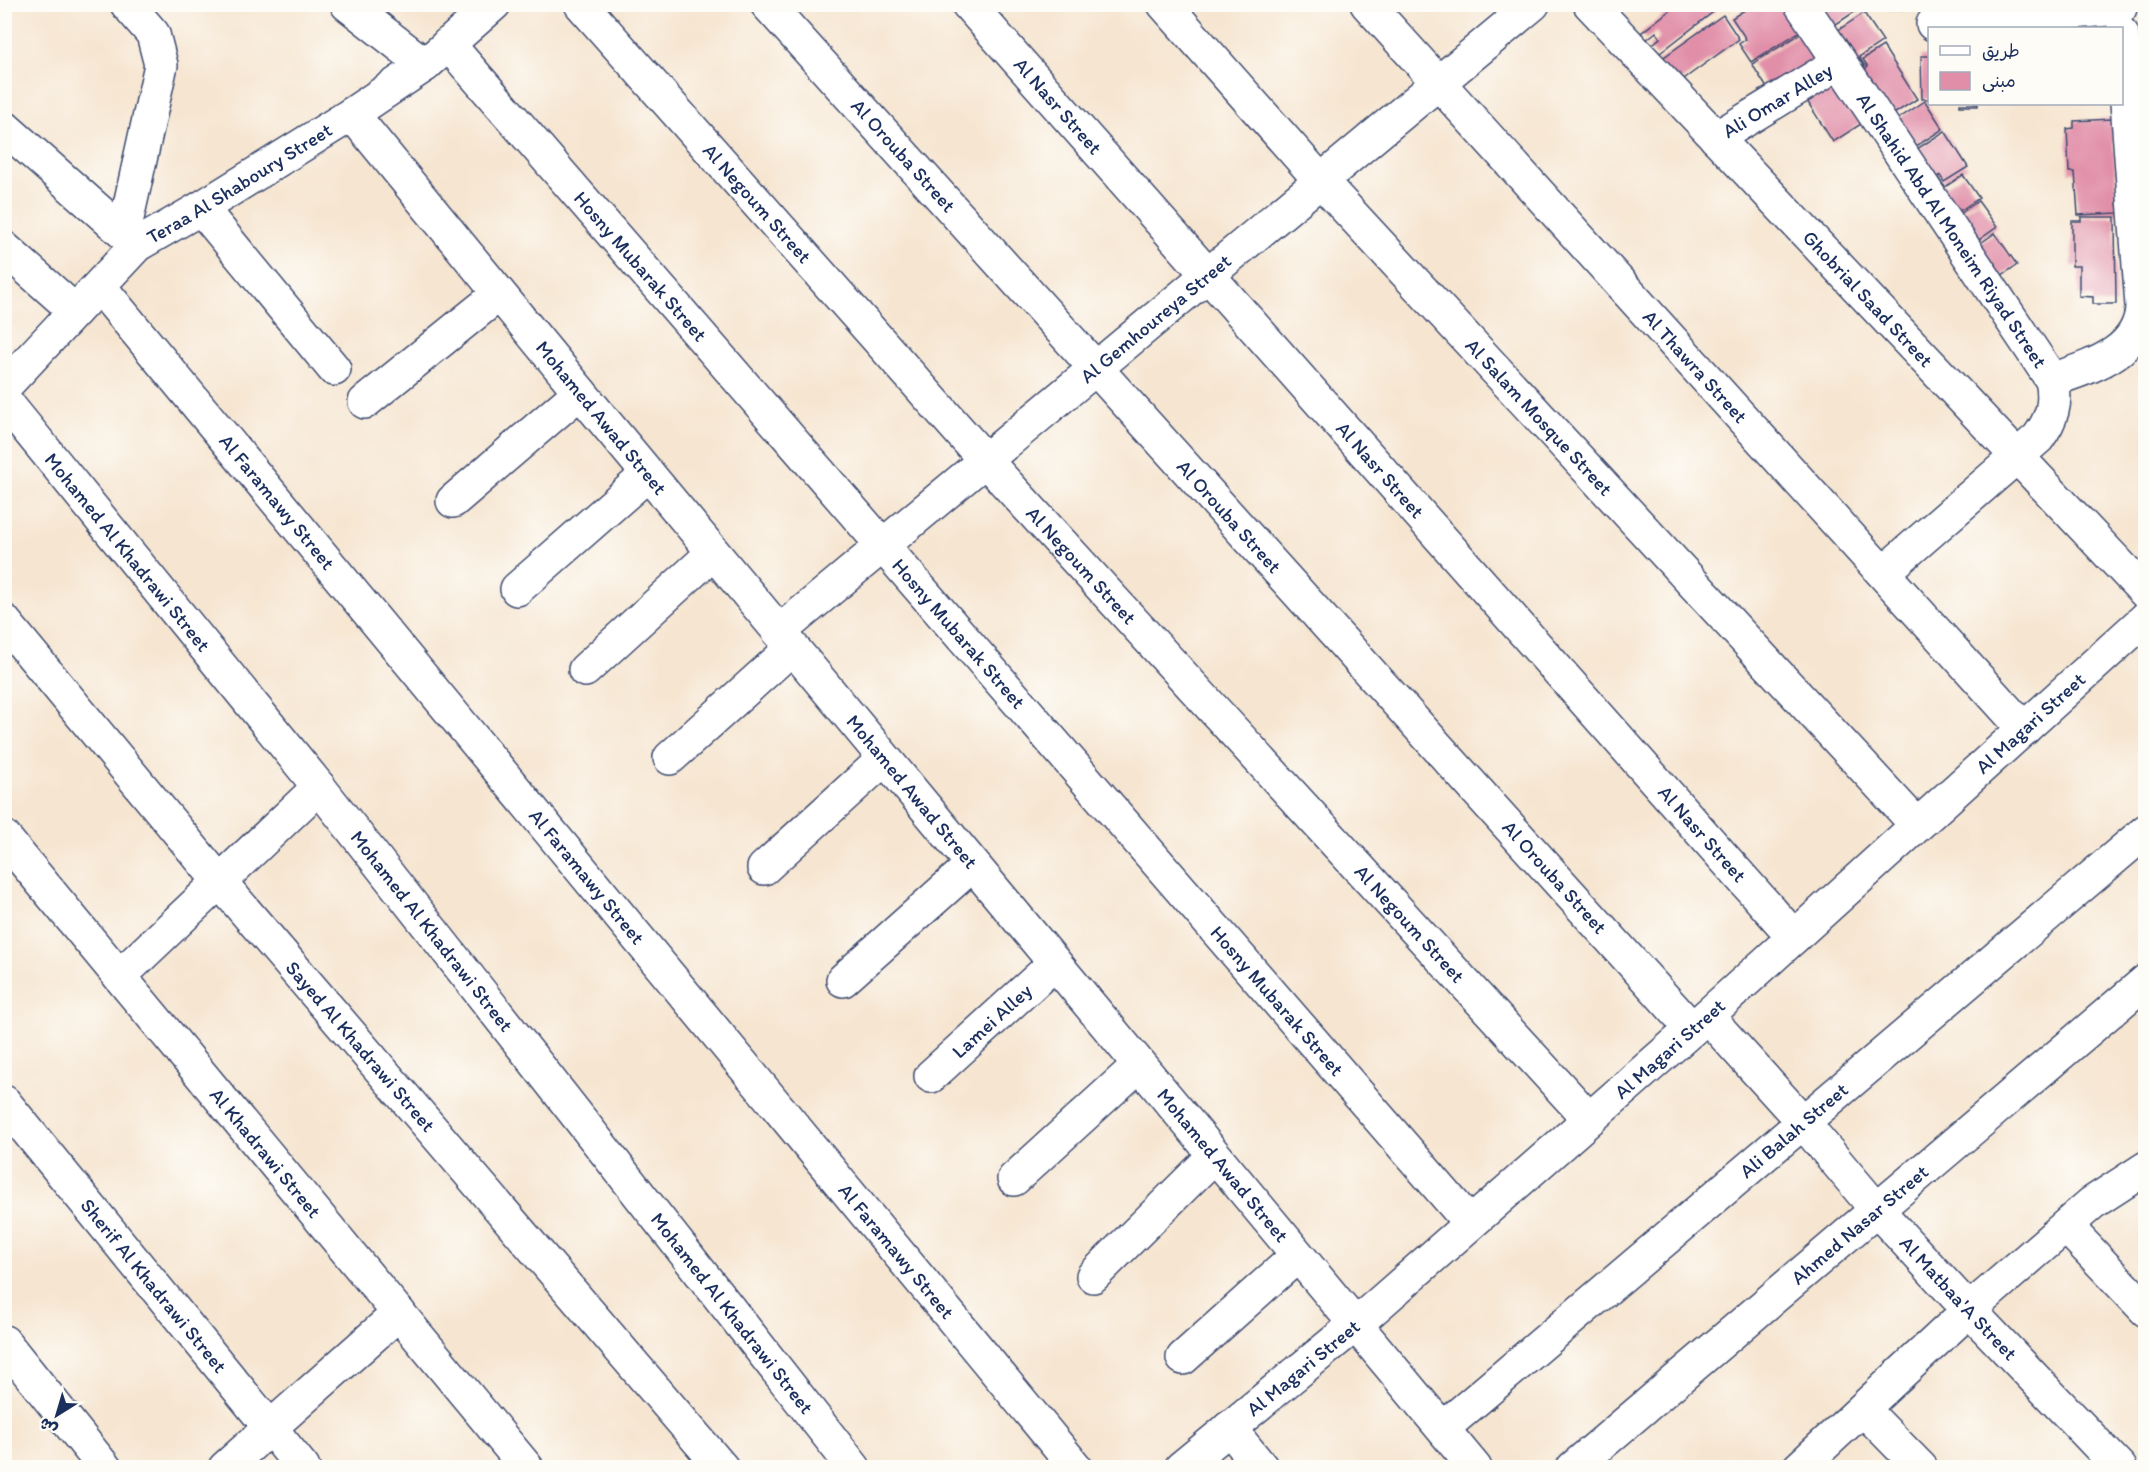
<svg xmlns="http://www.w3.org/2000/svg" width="2150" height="1472" font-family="Itim,'Playpen Sans Arabic',sans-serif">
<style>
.building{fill:#e18fa9}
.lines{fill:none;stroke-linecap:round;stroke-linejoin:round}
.street-casing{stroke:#3c4a6f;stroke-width:36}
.street{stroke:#fff;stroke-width:33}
.labels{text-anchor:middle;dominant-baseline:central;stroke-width:4.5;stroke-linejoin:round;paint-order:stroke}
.street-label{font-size:20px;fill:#1b2f5e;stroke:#fdfcf7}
</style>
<rect width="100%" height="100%" fill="#fdfcf7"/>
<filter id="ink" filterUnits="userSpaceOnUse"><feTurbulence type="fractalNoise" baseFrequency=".0167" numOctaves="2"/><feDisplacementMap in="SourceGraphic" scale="12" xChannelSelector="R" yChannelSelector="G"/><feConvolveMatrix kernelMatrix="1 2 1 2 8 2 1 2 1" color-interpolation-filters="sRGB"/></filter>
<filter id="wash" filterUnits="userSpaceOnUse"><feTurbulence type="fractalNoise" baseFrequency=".008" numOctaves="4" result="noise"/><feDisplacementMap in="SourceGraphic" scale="24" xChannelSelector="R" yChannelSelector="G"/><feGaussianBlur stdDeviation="1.35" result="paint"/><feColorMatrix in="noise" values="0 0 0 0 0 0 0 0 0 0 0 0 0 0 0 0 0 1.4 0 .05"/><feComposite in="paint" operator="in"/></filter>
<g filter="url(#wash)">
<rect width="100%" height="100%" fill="#f6e5d0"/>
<g id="blocks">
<path class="building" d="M 1678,4 L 1713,4 L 1717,9 L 1656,56 L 1649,47 L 1660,38 L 1656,32 L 1646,40 L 1641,33 Z
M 1754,4 L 1789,4 L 1804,29 L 1751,62 L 1739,44 L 1746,39 L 1732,18 Z
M 1796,4 L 1856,4 L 1859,9 L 1818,36 Z
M 1889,4 L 1938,4 L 1938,8 L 1889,10 Z
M 1864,13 L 1883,41 L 1859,57 L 1865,66 L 1847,79 L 1822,41 Z
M 1723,15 L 1739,39 L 1674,86 L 1657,62 Z
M 1805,31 L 1825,63 L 1772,96 L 1752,64 Z
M 1883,46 L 1917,99 L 1875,126 L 1846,81 L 1868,67 L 1863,59 Z
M 1921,56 L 1930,56 L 1930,99 L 1922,99 Z
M 1830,75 L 1861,124 L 1833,142 L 1802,93 Z
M 1925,101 L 1943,129 L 1904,154 L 1886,127 Z
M 1960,104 L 1978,104 L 1978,106 L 1960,106 Z
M 2112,119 L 2118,213 L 2078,215 L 2075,172 L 2069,172 L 2067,129 L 2074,128 L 2074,121 Z
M 1945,131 L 1968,167 L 1944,182 L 1940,175 L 1920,188 L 1901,159 Z
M 1963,175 L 1979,198 L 1940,224 L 1919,191 L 1938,178 L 1945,187 Z
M 1978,201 L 1997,227 L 1969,247 L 1972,249 L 1995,233 L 2017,265 L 1978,291 L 1943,226 Z
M 2081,217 L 2115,217 L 2116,304 L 2093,304 L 2093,297 L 2079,296 L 2079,266 L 2072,266 L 2072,221 L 2081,221 Z
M 2146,356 L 2146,387 L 2144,387 L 2142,357 Z"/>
</g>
</g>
<g filter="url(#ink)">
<use href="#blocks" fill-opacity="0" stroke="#3c4a6f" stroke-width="1.5"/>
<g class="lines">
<defs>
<g id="street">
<path d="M 347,4 L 425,65"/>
<path id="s1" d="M 581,4 L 985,460 L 1589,1119"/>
<path id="s2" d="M 767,4 L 1692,1029"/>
<path id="s3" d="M 968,4 L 1794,937"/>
<path id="s4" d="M 1164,4 L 1320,180 L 1917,825"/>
<path id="s5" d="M 1367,4 L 2024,729"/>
<path id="s6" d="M 1590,4 L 2146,593"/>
<path id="s7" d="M 1801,4 L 2052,380 C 2057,403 2052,419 2038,438 L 1883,573"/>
<path d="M 1933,24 L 2120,8"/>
<path id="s8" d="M 448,44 L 1470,1223"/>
<path id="s9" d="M 352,114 L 580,392 L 1475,1468"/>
<path d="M 4,127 L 137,245"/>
<path id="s10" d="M 1716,138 L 1840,62"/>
<path d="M 201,208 L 334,369"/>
<path d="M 124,232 L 161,65 L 153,34 L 127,4"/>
<path d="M 4,248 L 75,311"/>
<path id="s11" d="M 99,286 L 1076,1468"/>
<path d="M 2052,380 C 2089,367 2141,353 2142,306 L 2122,34"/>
<path id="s12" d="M 4,387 L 137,245 L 201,208 L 352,114 L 425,65 L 494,4"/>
<path id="s13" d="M 4,400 L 319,787 L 854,1468"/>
<path d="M 365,402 L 499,294"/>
<path d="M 453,501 L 580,392"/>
<path d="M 517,589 L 648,474"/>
<path id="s14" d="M 4,621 L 220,882 L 722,1468"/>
<path id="s15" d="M 779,632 L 1533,4"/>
<path d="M 585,670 L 713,553"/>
<path d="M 670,758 L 792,648"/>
<path id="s16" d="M 4,837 L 527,1468"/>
<path d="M 764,868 L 884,759"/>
<path d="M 120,976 L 319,787"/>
<path d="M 843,980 L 972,865"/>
<path id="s17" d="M 1707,1016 L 1802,1121 L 1877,1210 L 1969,1310 L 2120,1468"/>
<path id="s18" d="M 931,1076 L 1054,964"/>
<path id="s19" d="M 4,1102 L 303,1468"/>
<path d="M 1014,1179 L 1139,1065"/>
<path d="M 2066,1226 L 2146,1310"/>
<path d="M 1093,1276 L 1214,1156"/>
<path d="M 4,1342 L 105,1468"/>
<path d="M 1183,1358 L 1297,1256"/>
<path d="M 1863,1409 L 1921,1468"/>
<path d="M 1229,1428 L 1262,1468"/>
<path id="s20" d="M 1443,1428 L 2146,831"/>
<path d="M 225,1468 L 399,1313"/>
<path id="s21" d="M 1181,1468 L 1356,1324 L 1707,1016 L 2146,618"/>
<path id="s22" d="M 1573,1468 L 2146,981"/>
<path d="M 1799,1468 L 1969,1310 L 2092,1203 L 2146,1168"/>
</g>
</defs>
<use href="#street" class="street-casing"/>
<use href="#street" class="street"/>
</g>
</g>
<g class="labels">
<g class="street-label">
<text stroke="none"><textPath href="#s10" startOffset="72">Ali Omar Alley</textPath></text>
<text stroke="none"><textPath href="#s3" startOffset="136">Al Nasr Street</textPath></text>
<text stroke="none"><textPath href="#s2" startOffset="204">Al Orouba Street</textPath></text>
<text stroke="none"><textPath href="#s12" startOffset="314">Teraa Al Shaboury Street</textPath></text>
<text stroke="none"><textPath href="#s1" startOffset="266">Al Negoum Street</textPath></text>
<text stroke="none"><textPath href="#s7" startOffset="272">Al Shahid Abd Al Moneim Riyad Street</textPath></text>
<text stroke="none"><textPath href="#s8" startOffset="294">Hosny Mubarak Street</textPath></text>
<text stroke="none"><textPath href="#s6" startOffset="405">Ghobrial Saad Street</textPath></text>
<text stroke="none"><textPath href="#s15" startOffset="490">Al Gemhoureya Street</textPath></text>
<text stroke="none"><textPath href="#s5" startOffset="489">Al Thawra Street</textPath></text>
<text stroke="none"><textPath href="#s4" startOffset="558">Al Salam Mosque Street</textPath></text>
<text stroke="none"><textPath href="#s9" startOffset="393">Mohamed Awad Street</textPath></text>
<text stroke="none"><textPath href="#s3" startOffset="622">Al Nasr Street</textPath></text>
<text stroke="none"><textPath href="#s11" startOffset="280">Al Faramawy Street</textPath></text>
<text stroke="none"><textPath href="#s2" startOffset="690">Al Orouba Street</textPath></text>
<text stroke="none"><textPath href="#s13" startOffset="196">Mohamed Al Khadrawi Street</textPath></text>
<text stroke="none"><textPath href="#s1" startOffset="752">Al Negoum Street</textPath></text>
<text stroke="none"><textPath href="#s8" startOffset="780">Hosny Mubarak Street</textPath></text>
<text stroke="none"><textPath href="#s21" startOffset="1130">Al Magari Street</textPath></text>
<text stroke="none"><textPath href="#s9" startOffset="879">Mohamed Awad Street</textPath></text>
<text stroke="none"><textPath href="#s3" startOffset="1108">Al Nasr Street</textPath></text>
<text stroke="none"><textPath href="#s11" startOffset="766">Al Faramawy Street</textPath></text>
<text stroke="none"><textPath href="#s2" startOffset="1176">Al Orouba Street</textPath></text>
<text stroke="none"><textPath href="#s1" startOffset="1238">Al Negoum Street</textPath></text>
<text stroke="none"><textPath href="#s13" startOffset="682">Mohamed Al Khadrawi Street</textPath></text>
<text stroke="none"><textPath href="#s8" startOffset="1266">Hosny Mubarak Street</textPath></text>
<text stroke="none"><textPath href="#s18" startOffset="82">Lamei Alley</textPath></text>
<text stroke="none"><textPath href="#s14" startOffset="555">Sayed Al Khadrawi Street</textPath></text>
<text stroke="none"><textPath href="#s21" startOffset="644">Al Magari Street</textPath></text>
<text stroke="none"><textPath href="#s20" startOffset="460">Ali Balah Street</textPath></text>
<text stroke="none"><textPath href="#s16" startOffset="410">Al Khadrawi Street</textPath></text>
<text stroke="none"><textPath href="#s9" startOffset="1365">Mohamed Awad Street</textPath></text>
<text stroke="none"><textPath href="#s22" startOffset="376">Ahmed Nasar Street</textPath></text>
<text stroke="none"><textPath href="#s11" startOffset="1252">Al Faramawy Street</textPath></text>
<text stroke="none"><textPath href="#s19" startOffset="237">Sherif Al Khadrawi Street</textPath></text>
<text stroke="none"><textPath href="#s17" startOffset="378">Al Matbaa'A Street</textPath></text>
<text stroke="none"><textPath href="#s13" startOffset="1168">Mohamed Al Khadrawi Street</textPath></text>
<text stroke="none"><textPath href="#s21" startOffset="158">Al Magari Street</textPath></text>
</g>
</g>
<rect width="2150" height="1472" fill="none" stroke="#fdfcf7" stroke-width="24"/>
<rect x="1928" y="27" width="195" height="78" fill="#fdfcf7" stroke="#a3aaba" stroke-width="1.5"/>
<rect x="1940" y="46" width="30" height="9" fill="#ffffff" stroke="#a3aaba" stroke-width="1.5"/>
<text x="1982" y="57" font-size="18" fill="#1b2f5e">طريق</text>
<rect x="1940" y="72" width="30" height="18" fill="#e18fa9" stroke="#a3aaba" stroke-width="1.5"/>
<text x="1982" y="87" font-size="18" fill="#1b2f5e">مبنى</text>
<g transform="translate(57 1415) rotate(217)" stroke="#fdfcf7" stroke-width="4.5" paint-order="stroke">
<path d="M0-4.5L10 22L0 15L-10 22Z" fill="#1b2f5e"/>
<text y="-9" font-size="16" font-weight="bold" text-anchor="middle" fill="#1b2f5e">ش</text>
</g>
</svg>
